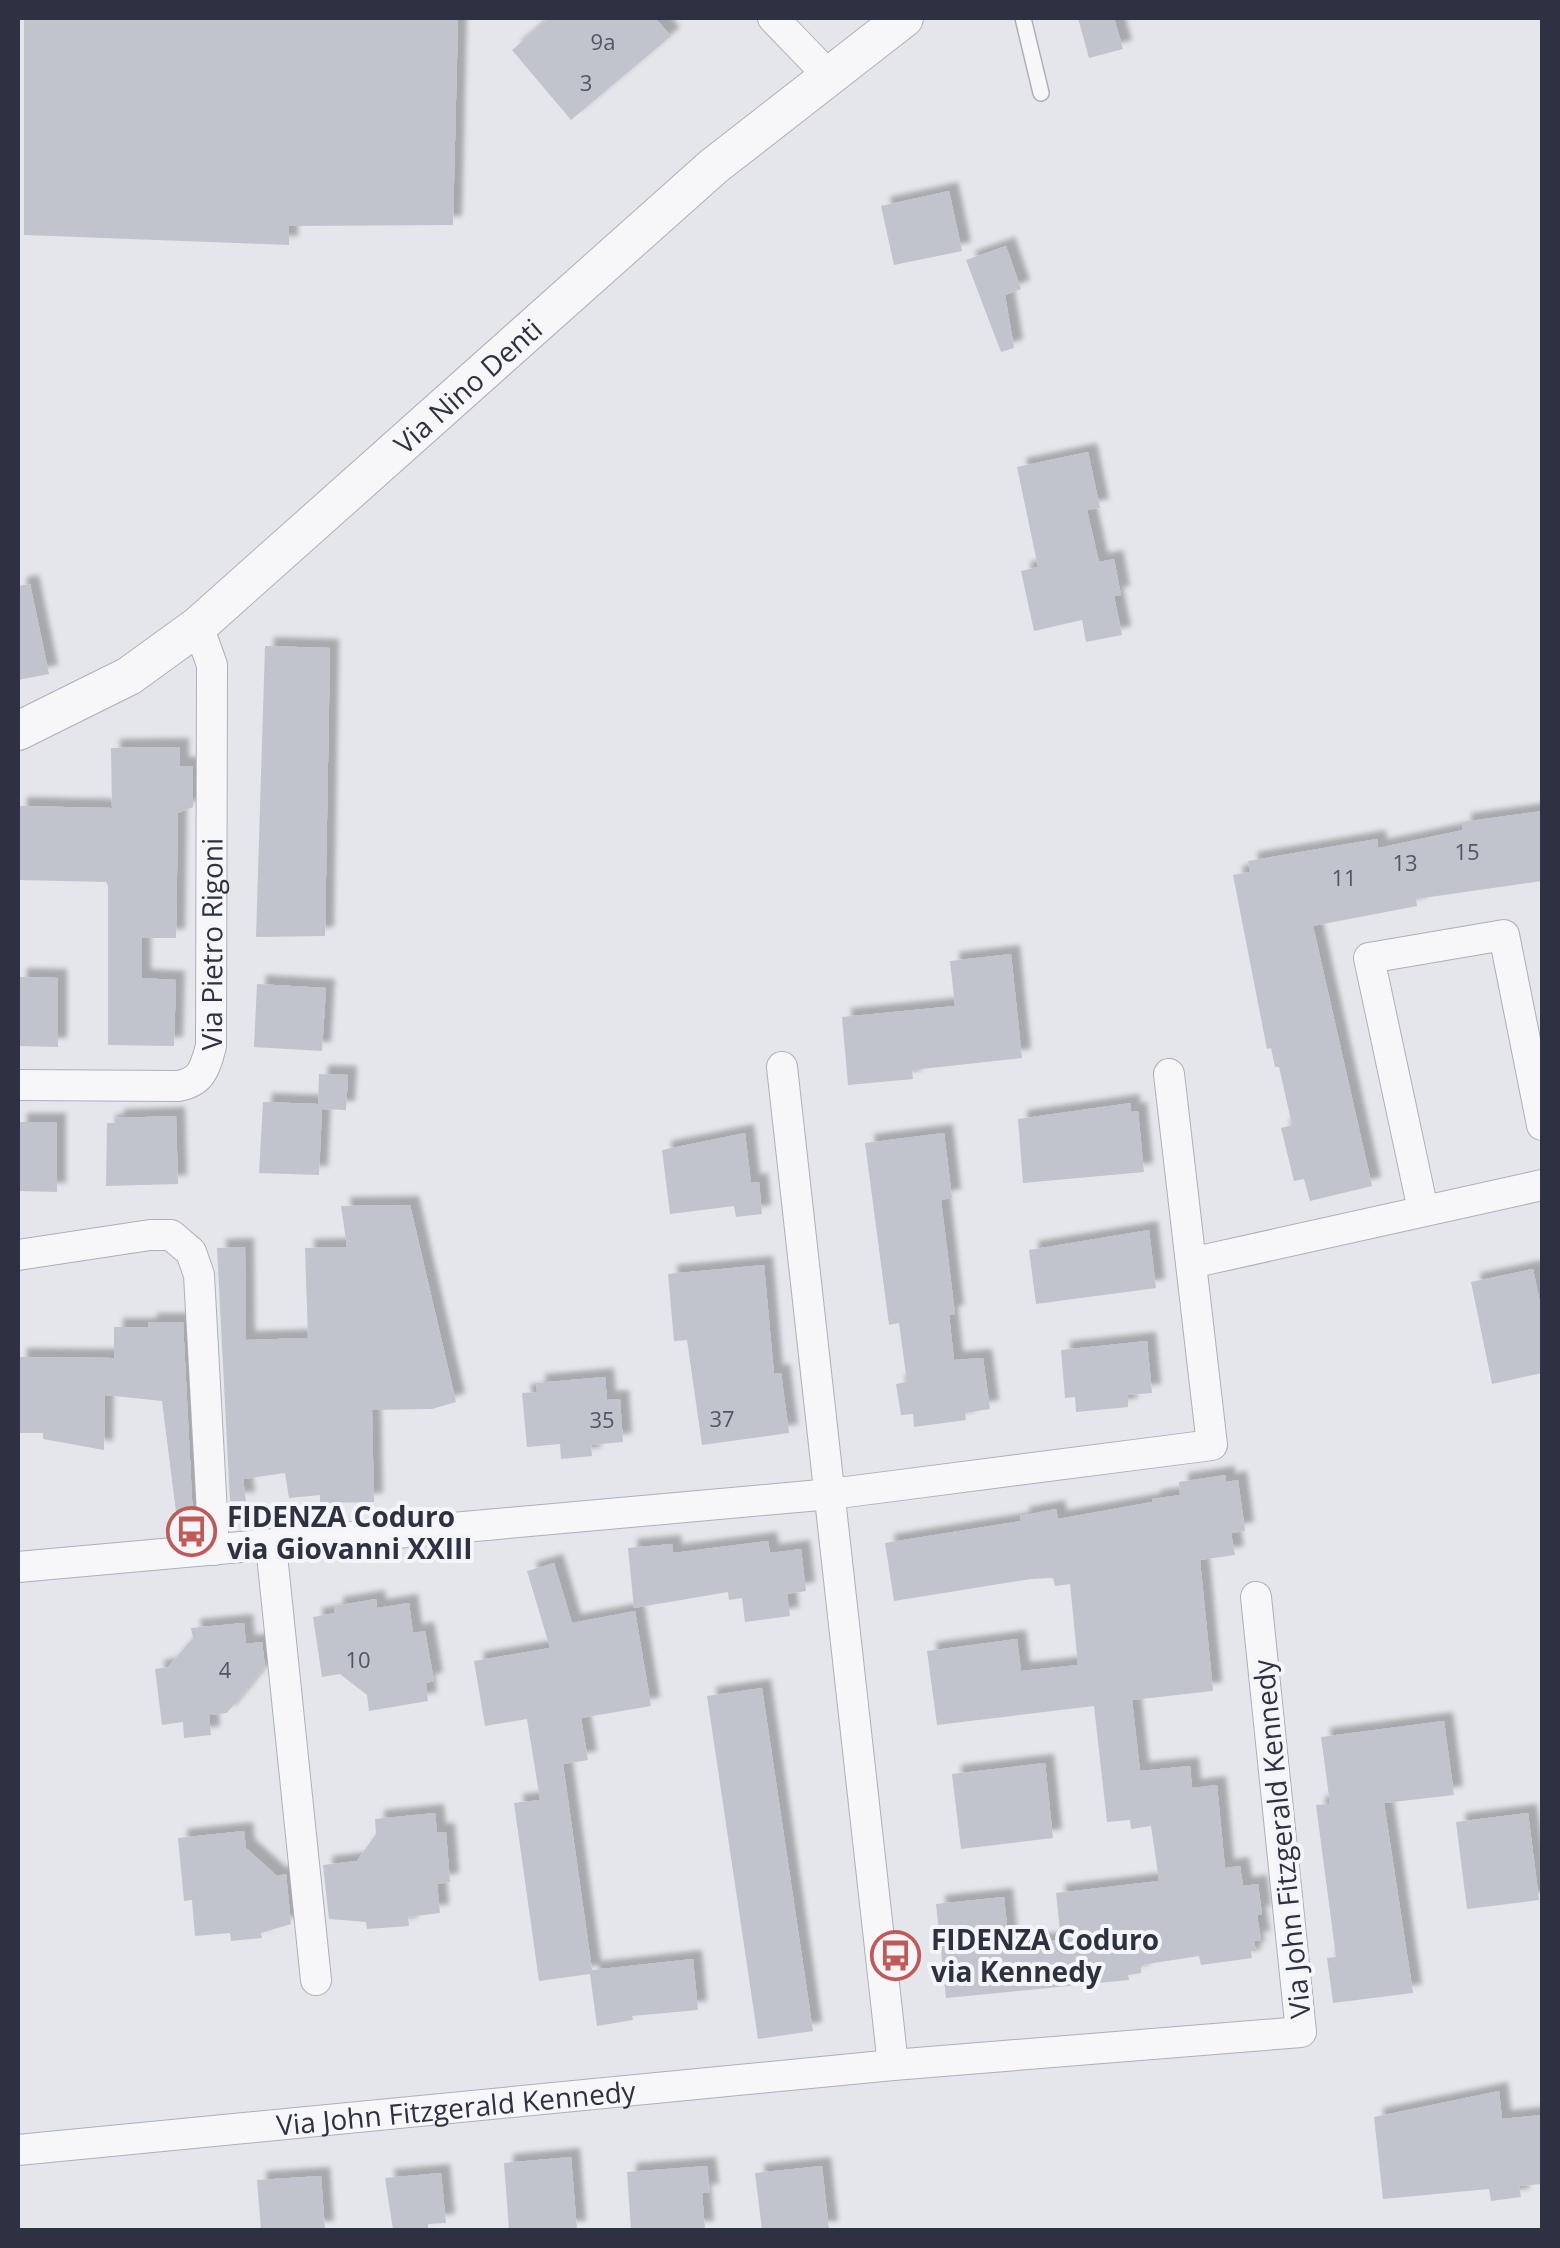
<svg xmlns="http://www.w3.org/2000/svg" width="1560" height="2248" font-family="'Open Sans',sans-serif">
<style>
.building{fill:#c2c4cd;filter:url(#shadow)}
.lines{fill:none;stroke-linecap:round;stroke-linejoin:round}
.service-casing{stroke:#adb0b8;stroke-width:18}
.minor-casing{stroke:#adb0b8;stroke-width:32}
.tertiary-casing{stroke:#adb0b8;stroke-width:40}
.service{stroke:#f7f7f9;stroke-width:15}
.minor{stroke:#f7f7f9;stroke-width:30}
.tertiary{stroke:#f7f7f9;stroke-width:38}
.labels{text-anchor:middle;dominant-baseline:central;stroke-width:8;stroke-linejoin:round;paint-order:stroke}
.number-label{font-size:22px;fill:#525665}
.street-label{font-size:28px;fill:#2d3142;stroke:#f4f5f8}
.poi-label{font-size:28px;font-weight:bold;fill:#2d3142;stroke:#f4f5f8;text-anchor:start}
</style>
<defs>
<filter id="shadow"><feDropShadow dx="9" dy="-9" stdDeviation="2.5" flood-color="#0004"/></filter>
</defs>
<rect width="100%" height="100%" fill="#e4e6eb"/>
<path class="building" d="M 24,18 L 458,18 L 453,225 L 289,226 L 289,245 L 24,235 Z
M 550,18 L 655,18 L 671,36 L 571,120 L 512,50 Z
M 1078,18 L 1114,18 L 1123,49 L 1089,58 Z
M 949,191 L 962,251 L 894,265 L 881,206 Z
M 1006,246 L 1021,289 L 1005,295 L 1014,348 L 1001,352 L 966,260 Z
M 1088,452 L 1100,508 L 1087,510 L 1099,562 L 1114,559 L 1121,595 L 1114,596 L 1122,635 L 1086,642 L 1082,620 L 1034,631 L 1021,571 L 1038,567 L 1017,467 Z
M 30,584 L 49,674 L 18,680 L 18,586 Z
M 265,646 L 330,648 L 325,936 L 256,937 Z
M 180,747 L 180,766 L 193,766 L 193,807 L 178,813 L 176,938 L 142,938 L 142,978 L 176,980 L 174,1046 L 108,1045 L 108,886 L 106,882 L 18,880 L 18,806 L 112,808 L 111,748 Z
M 1542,811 L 1542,881 L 1416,899 L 1417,906 L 1313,926 L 1372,1186 L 1310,1201 L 1304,1179 L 1294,1181 L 1281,1128 L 1292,1125 L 1279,1067 L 1275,1067 L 1271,1048 L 1267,1049 L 1233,875 L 1250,872 L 1248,861 L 1377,839 L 1378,848 L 1463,830 L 1462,822 Z
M 1011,954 L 1022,1058 L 912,1070 L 913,1079 L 848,1085 L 842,1017 L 955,1006 L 950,961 Z
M 18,977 L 58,978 L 58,1047 L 18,1046 Z
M 257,984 L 326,988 L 322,1051 L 254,1047 Z
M 319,1074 L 348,1075 L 346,1110 L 322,1109 L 319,1175 L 259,1173 L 263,1102 L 318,1104 Z
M 1131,1103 L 1131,1112 L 1138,1111 L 1144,1172 L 1023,1183 L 1018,1119 Z
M 176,1116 L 178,1184 L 106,1186 L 107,1123 L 115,1123 L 115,1118 Z
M 18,1122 L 57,1122 L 57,1192 L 18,1191 Z
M 745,1133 L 751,1183 L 759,1182 L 762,1214 L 736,1217 L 734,1206 L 670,1214 L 662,1150 Z
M 944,1133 L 952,1198 L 941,1200 L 955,1314 L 949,1315 L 954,1360 L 983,1358 L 990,1409 L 965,1413 L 966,1420 L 914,1427 L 913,1414 L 901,1415 L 896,1384 L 907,1382 L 899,1323 L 889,1325 L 865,1143 Z
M 410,1205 L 456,1402 L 432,1409 L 372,1410 L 374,1502 L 320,1503 L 320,1495 L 289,1498 L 285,1473 L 243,1479 L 246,1501 L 230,1501 L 217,1248 L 245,1247 L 246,1340 L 308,1338 L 305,1248 L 347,1247 L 341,1206 Z
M 1149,1230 L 1156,1288 L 1036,1304 L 1029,1250 Z
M 764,1265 L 774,1374 L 781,1373 L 789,1433 L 702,1445 L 687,1340 L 674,1341 L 668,1274 Z
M 1533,1269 L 1542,1312 L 1542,1373 L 1492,1384 L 1471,1282 Z
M 148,1322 L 183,1322 L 193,1518 L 177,1520 L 162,1401 L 105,1395 L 104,1450 L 43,1439 L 43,1433 L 18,1433 L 18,1357 L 114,1358 L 114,1327 L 148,1327 Z
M 1147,1341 L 1152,1393 L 1128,1395 L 1128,1407 L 1076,1412 L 1075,1397 L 1065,1398 L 1061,1350 Z
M 605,1377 L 607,1400 L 620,1399 L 623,1442 L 591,1445 L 592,1456 L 561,1459 L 560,1444 L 527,1447 L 522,1393 L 537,1392 L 536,1383 Z
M 1226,1475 L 1226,1482 L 1238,1480 L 1245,1531 L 1231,1533 L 1235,1555 L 1200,1560 L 1213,1691 L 1132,1700 L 1140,1771 L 1190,1766 L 1192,1788 L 1217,1785 L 1225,1868 L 1240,1866 L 1243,1886 L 1258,1884 L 1262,1914 L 1257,1915 L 1261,1940 L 1254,1941 L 1256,1951 L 1251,1951 L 1252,1958 L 1201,1965 L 1199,1956 L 1141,1965 L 1141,1973 L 1128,1975 L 1129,1980 L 946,1998 L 936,1904 L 1004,1897 L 1009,1945 L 1061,1940 L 1056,1893 L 1159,1881 L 1151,1826 L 1131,1829 L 1130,1820 L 1107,1822 L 1094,1706 L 937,1725 L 927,1651 L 1017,1639 L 1021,1671 L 1078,1665 L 1070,1584 L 1055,1586 L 1053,1578 L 1031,1579 L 894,1601 L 885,1543 L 1021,1521 L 1020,1516 L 1056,1509 L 1058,1519 L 1152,1502 L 1152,1499 L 1180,1495 L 1179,1482 Z
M 768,1541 L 770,1553 L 801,1549 L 806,1591 L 787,1594 L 790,1616 L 745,1622 L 742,1598 L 729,1600 L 728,1592 L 634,1608 L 628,1548 L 672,1544 L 673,1553 Z
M 554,1563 L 572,1623 L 635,1611 L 651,1706 L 581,1718 L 588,1760 L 563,1764 L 592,1970 L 693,1959 L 698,2010 L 632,2016 L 633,2020 L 597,2026 L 590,1974 L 539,1981 L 514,1803 L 540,1800 L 527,1719 L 485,1726 L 474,1661 L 550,1648 L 527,1571 Z
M 376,1599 L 377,1608 L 409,1603 L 413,1633 L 425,1631 L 434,1681 L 426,1683 L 428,1701 L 369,1711 L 367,1695 L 340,1674 L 322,1677 L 313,1617 L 335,1613 L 334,1606 Z
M 244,1623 L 246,1644 L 262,1642 L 265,1666 L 227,1713 L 209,1715 L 211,1735 L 184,1738 L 183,1722 L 162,1725 L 155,1669 L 168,1667 L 193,1638 L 191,1628 Z
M 762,1688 L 813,2031 L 758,2039 L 707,1696 Z
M 1444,1721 L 1454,1795 L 1384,1803 L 1413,1993 L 1333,2003 L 1327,1958 L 1336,1957 L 1316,1805 L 1330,1804 L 1321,1737 Z
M 1045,1763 L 1053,1838 L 961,1849 L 952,1774 Z
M 435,1813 L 437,1832 L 446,1832 L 450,1882 L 437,1884 L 440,1913 L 408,1917 L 409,1926 L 367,1929 L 366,1922 L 329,1919 L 323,1865 L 357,1861 L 376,1834 L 375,1819 Z
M 1528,1813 L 1539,1900 L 1467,1909 L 1456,1822 Z
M 244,1831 L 246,1848 L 277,1876 L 286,1874 L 291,1924 L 261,1933 L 262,1938 L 231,1941 L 230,1933 L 195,1936 L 192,1900 L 184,1901 L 178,1838 Z
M 1499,2091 L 1502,2119 L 1542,2115 L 1542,2184 L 1519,2186 L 1521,2197 L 1491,2201 L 1489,2189 L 1383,2199 L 1374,2117 Z
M 571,2157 L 577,2230 L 509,2230 L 504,2163 Z
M 707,2166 L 710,2193 L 702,2193 L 705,2230 L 631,2230 L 627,2172 Z
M 822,2166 L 829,2230 L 762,2230 L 755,2173 Z
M 441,2173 L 446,2223 L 428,2224 L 428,2230 L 393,2230 L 385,2178 Z
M 321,2176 L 325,2230 L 261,2230 L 257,2180 Z"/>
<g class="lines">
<defs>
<path id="service" d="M 1023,18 L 1041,93"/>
<g id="minor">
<path d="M 773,18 L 829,76"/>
<path d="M 782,1067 L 893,2065"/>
<path id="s1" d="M 18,1085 L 178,1086 C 202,1082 205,1068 211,1046 L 212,665 L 198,626"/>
<path d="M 1423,1210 L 1369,958 L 1504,935 L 1542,1125"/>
<path d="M 18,1255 L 150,1235 L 171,1235 L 191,1252 L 199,1275 L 214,1550"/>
<path d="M 1191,1263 L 1542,1185"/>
<path d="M 271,1545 L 316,1980"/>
<path d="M 18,1567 L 831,1494 L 1212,1445 L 1169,1074"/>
<path id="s2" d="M 18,2150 L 893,2065 L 1301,2032 L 1256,1597"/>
</g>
<g id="tertiary">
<path id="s3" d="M 18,731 L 129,676 L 198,626 L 714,166 L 904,18"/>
</g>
</defs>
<use href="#service" class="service-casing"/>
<use href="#minor" class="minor-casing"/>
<use href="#tertiary" class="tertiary-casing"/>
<use href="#service" class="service"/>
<use href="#minor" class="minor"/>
<use href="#tertiary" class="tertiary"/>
</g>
<defs>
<symbol id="bus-ring" viewBox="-11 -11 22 22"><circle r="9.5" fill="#f4f5f8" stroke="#c35956" stroke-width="1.5"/><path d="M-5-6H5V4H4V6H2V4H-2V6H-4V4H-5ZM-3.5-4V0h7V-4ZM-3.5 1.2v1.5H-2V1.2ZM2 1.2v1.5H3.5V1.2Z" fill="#c35956"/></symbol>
</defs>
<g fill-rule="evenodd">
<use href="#bus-ring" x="164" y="1504" width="55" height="55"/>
<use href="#bus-ring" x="868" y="1928" width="55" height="55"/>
</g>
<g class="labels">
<g class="number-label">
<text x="603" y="41">9a</text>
<text x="586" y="82">3</text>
<text x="1467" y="851">15</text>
<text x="1405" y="862">13</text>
<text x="1344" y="877">11</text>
<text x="722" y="1418">37</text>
<text x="602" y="1419">35</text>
<text x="358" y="1659">10</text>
<text x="225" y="1669">4</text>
</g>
<g class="street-label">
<text stroke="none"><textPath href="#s3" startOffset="570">Via Nino Denti</textPath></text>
<text stroke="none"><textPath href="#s1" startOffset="318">Via Pietro Rigoni</textPath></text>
<text transform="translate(1281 1839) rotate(-96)">Via John Fitzgerald Kennedy</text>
<text stroke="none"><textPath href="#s2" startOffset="440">Via John Fitzgerald Kennedy</textPath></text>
</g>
<g class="poi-label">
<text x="227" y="1516">FIDENZA Coduro<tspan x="227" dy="32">via Giovanni XXIII</tspan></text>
<text x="931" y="1939">FIDENZA Coduro<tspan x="931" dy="32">via Kennedy</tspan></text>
</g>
</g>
<rect width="1560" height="2248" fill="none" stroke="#2d3142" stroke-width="40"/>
</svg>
